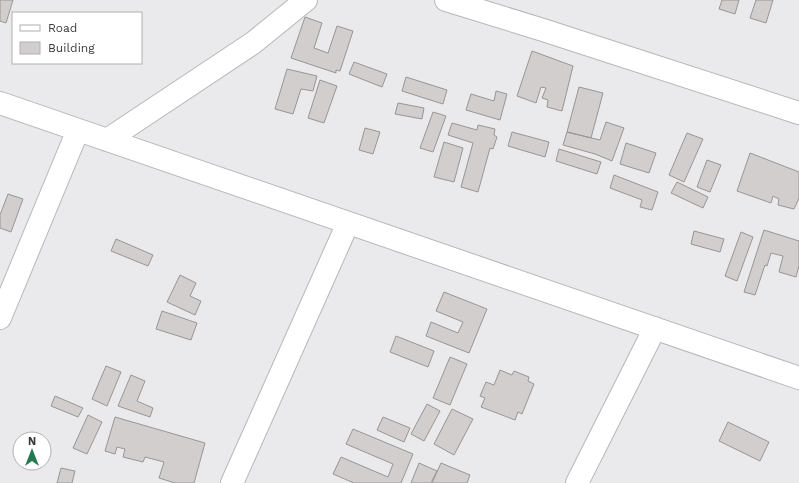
<svg xmlns="http://www.w3.org/2000/svg" width="799" height="483" font-family="'Work Sans',sans-serif">
<style>
.building{fill:#d1cecd;stroke:#989695}
.lines{fill:none;stroke-linecap:round;stroke-linejoin:round}
.minor-casing{stroke:#b7b7b9;stroke-width:24}
.minor{stroke:#fff;stroke-width:22}
</style>
<rect width="100%" height="100%" fill="#eaeaed"/>
<path class="building" d="M 0,0 L 13,0 L 6,23 L 0,21 Z
M 722,0 L 739,0 L 735,14 L 719,9 Z
M 756,0 L 773,0 L 766,23 L 750,18 Z
M 305,17 L 322,23 L 314,48 L 328,53 L 337,26 L 353,31 L 340,71 L 336,70 L 336,73 L 291,58 Z
M 532,51 L 573,66 L 562,111 L 547,107 L 548,100 L 542,98 L 546,88 L 541,87 L 536,103 L 517,96 Z
M 354,62 L 387,74 L 382,87 L 349,74 Z
M 287,69 L 317,76 L 313,91 L 301,89 L 293,114 L 275,109 Z
M 406,77 L 447,90 L 443,104 L 402,91 Z
M 320,80 L 337,86 L 324,123 L 308,118 Z
M 579,87 L 603,93 L 591,138 L 567,132 Z
M 496,91 L 507,94 L 500,120 L 466,110 L 471,94 L 494,101 Z
M 398,103 L 424,108 L 422,119 L 395,114 Z
M 433,112 L 446,116 L 433,152 L 420,148 Z
M 606,122 L 624,128 L 612,161 L 595,154 L 563,145 L 567,132 L 600,140 Z
M 452,123 L 477,130 L 478,125 L 495,129 L 494,135 L 497,137 L 493,149 L 490,148 L 478,192 L 461,187 L 473,143 L 448,135 Z
M 365,128 L 380,132 L 373,154 L 359,150 Z
M 512,132 L 549,142 L 545,157 L 508,146 Z
M 687,133 L 703,139 L 684,182 L 669,175 Z
M 444,142 L 463,148 L 454,182 L 434,177 Z
M 626,143 L 656,153 L 649,173 L 620,164 Z
M 559,149 L 601,162 L 597,174 L 556,161 Z
M 750,153 L 799,172 L 799,198 L 794,209 L 778,205 L 779,199 L 773,196 L 771,203 L 737,191 Z
M 707,160 L 721,165 L 710,192 L 697,187 Z
M 614,175 L 658,192 L 652,210 L 640,207 L 642,200 L 610,188 Z
M 677,182 L 708,197 L 703,208 L 671,193 Z
M 8,194 L 23,199 L 11,232 L 0,228 L 0,215 Z
M 764,230 L 799,241 L 799,266 L 796,277 L 779,272 L 783,256 L 771,253 L 767,266 L 765,265 L 755,295 L 744,292 Z
M 694,231 L 724,239 L 720,252 L 691,244 Z
M 741,232 L 753,237 L 737,281 L 725,276 Z
M 116,239 L 153,255 L 148,266 L 111,251 Z
M 180,275 L 196,283 L 190,296 L 201,301 L 195,315 L 167,302 Z
M 444,292 L 487,309 L 469,353 L 426,336 L 431,322 L 458,333 L 463,322 L 436,311 Z
M 162,311 L 197,323 L 191,340 L 156,329 Z
M 396,336 L 434,351 L 428,367 L 390,352 Z
M 450,357 L 467,364 L 450,405 L 433,398 Z
M 106,366 L 121,372 L 107,406 L 92,399 Z
M 500,370 L 512,375 L 514,371 L 529,377 L 528,381 L 534,384 L 522,414 L 518,412 L 515,420 L 481,407 L 485,398 L 480,396 L 486,382 L 494,385 Z
M 131,375 L 145,381 L 137,401 L 153,408 L 150,417 L 118,406 Z
M 55,396 L 83,408 L 78,417 L 51,406 Z
M 427,404 L 440,411 L 424,441 L 411,434 Z
M 452,409 L 473,419 L 454,455 L 434,444 Z
M 88,415 L 102,422 L 87,454 L 73,448 Z
M 115,417 L 205,443 L 194,483 L 175,483 L 159,478 L 164,462 L 145,457 L 143,462 L 123,457 L 125,449 L 117,447 L 115,454 L 105,451 Z
M 383,417 L 410,428 L 404,442 L 377,430 Z
M 728,422 L 769,442 L 760,461 L 719,441 Z
M 353,429 L 413,454 L 401,483 L 354,483 L 333,474 L 341,457 L 388,477 L 393,464 L 346,444 Z
M 419,463 L 437,471 L 431,483 L 411,483 Z
M 441,463 L 470,475 L 467,483 L 432,483 Z
M 61,468 L 75,471 L 72,483 L 57,483 Z"/>
<g class="lines">
<defs>
<path id="minor" d="M 446,0 L 543,30 L 799,113
M 0,103 L 799,378
M 107,140 L 253,43 L 306,0
M 0,318 L 78,130
M 232,483 L 348,223
M 577,483 L 655,328"/>
</defs>
<use href="#minor" class="minor-casing"/>
<use href="#minor" class="minor"/>
</g>
<rect x="12" y="12" width="130" height="52" fill="#ffffff" stroke="#b0b0b0"/>
<rect x="20" y="25" width="20" height="6" fill="#ffffff" stroke="#b0b0b0"/>
<text x="48" y="32" font-size="12" fill="#39393a">Road</text>
<rect x="20" y="42" width="20" height="12" fill="#d1cecd" stroke="#b0b0b0"/>
<text x="48" y="52" font-size="12" fill="#39393a">Building</text>
<g transform="translate(32 451)"><circle r="19" fill="#ffffff" stroke="#b0b0b0"/>
<path d="M0-3L7 15L0 10L-7 15Z" fill="#237a4e"/>
<text y="-6" font-size="11" font-weight="bold" text-anchor="middle" fill="#39393a">N</text>
</g>
</svg>
